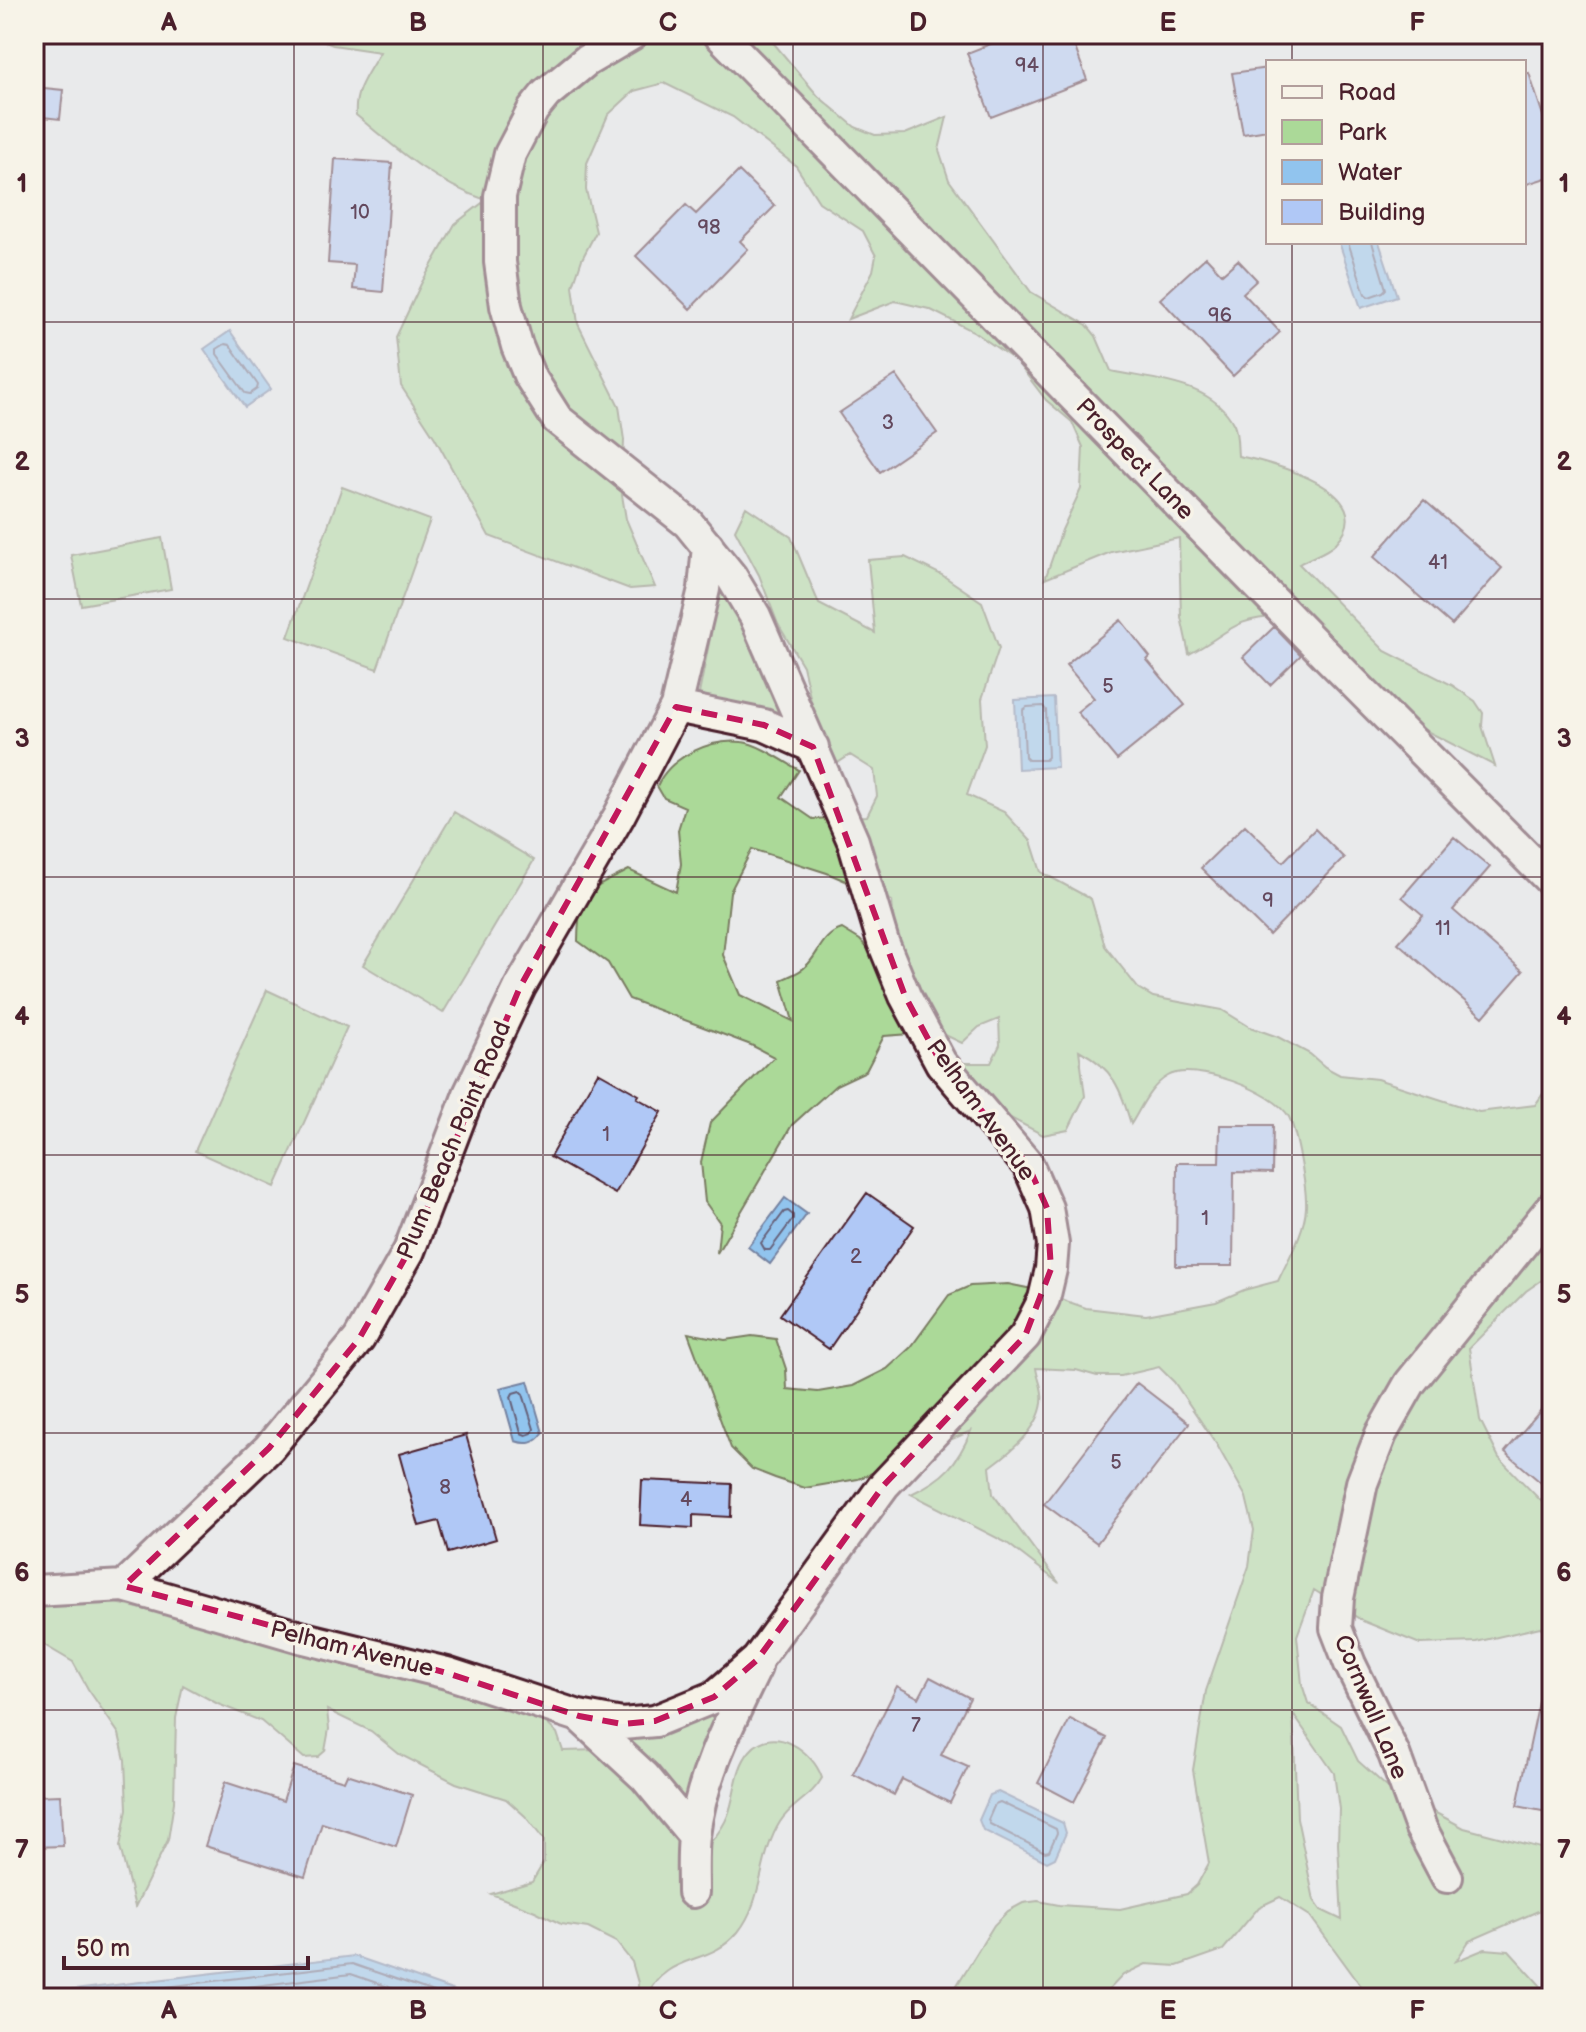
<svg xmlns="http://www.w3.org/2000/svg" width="1586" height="2032" font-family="'Balsamiq Sans',sans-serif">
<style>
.green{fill:#abd998;stroke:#7a7c62;stroke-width:2;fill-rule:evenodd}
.water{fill:#91c4ee;stroke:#7582a0;stroke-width:2}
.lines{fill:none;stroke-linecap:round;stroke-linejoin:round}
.shore{stroke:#666179;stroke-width:2}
.building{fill:#b0c8f6;stroke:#4a1f2b;stroke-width:2}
.street-casing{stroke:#4a1f2b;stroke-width:36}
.street{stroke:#f7f3e8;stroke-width:30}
.marked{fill:none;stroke:#c2185b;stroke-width:6;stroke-dasharray:16 10;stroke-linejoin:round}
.grid{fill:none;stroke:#4a1f2b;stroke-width:2;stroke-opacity:0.55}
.labels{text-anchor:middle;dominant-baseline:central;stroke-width:7;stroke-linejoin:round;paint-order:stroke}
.number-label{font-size:20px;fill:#64495e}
.street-label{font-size:24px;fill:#4a1f2b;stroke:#f7f3e8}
.neatline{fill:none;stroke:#4a1f2b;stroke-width:3}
.grid-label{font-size:26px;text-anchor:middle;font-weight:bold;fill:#4a1f2b}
</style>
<rect width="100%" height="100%" fill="#e9eaeb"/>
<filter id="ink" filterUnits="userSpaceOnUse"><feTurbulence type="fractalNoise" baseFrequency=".0125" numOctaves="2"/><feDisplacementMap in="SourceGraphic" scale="16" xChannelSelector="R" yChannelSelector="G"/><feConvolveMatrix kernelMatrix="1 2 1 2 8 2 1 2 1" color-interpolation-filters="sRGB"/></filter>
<g filter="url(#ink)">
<path class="green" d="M 304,34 L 766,34 L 818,96 L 855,127 L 875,135 L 905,134 L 947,117 L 939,150 L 949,180 L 1031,292 L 1087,325 L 1096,336 L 1111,371 C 1151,380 1213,381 1234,425 C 1238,434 1237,446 1238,456 C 1271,462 1384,492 1336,543 C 1327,553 1310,557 1299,564 L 1385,651 L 1452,685 L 1475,701 L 1483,713 L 1482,726 L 1495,766 L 1413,724 L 1279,617 C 1233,617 1227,635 1189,654 L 1181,617 L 1179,538 L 1111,552 L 1045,579 L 1062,530 L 1081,489 L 1083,447 L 1072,422 L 1046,400 L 1016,361 L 973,331 L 929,309 L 895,301 L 848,319 L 873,271 L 876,256 L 863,231 L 819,202 L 796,166 L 733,117 L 664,83 L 634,91 L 608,115 L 587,163 L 586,190 L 596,232 L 582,259 L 573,286 L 578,324 L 619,406 L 624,440 L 622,495 L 626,519 L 655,587 L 630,589 L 489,536 L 435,438 L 401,386 L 396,337 L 421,284 L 455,224 L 486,200 C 435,183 396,149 356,115 C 354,89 368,74 380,52 L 333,45 Z
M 342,487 L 430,520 L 377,669 L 288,637 Z
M 746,507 L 791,537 L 819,604 L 875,633 L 868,560 L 905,557 L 942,575 L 982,602 L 999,648 L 982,699 L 985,745 L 967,795 L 1004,812 L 1031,841 L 1041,872 L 1091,899 L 1105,946 L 1138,988 L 1153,997 L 1222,1010 L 1250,1027 L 1278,1037 L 1310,1054 L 1325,1067 L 1340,1075 L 1377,1079 L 1479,1112 L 1535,1105 L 1552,1081 L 1552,1273 L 1526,1291 L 1469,1348 L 1480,1420 L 1499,1458 L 1542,1502 L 1552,1506 L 1552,1633 L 1540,1627 L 1476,1642 L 1420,1644 L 1363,1621 L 1314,1590 L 1297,1636 L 1302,1684 L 1308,1703 L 1341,1726 L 1358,1761 L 1387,1787 L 1464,1828 L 1552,1851 L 1552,1905 L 1469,1941 L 1456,1961 L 1485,1949 L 1509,1951 L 1540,1985 L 1548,1998 L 1367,1998 L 1361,1986 L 1310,1916 L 1280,1897 L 1259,1907 L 1223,1950 L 1177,1966 L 1146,1964 L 1123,1975 L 1101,1998 L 949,1998 L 994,1925 L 1008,1911 L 1023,1903 L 1038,1901 L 1059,1905 L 1120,1909 L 1187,1894 L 1197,1885 L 1209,1863 L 1193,1770 L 1206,1691 L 1249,1566 L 1254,1530 L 1246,1497 L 1217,1445 L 1174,1382 L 1159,1367 L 1121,1376 L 1097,1376 L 1076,1370 L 1036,1368 C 1037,1376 1041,1384 1042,1393 C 1046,1424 1012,1451 990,1467 L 993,1494 L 1059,1583 L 1007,1543 L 911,1494 C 945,1478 957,1464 971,1431 L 858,1479 L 805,1488 L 775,1478 L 752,1469 L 731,1448 L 688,1333 L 725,1340 L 752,1336 L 776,1339 L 786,1369 L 787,1389 L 818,1392 L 853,1386 L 887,1369 L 911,1347 L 949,1295 L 970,1286 L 1008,1284 L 1032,1289 L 1086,1308 L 1146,1315 L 1216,1302 L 1244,1290 L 1278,1281 C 1288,1259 1305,1232 1306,1207 C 1307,1189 1297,1133 1289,1117 C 1275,1091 1193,1061 1168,1076 C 1150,1086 1141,1108 1131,1124 C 1120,1088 1114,1069 1079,1050 L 1085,1096 L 1068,1130 L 1043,1135 L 1001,1113 L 957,1063 L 991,1063 L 1000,1045 L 999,1019 L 979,1027 L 962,1043 L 939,1032 L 884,1036 L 866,1071 L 836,1085 L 792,1125 L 717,1253 L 720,1223 L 705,1202 L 701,1162 L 710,1123 L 774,1057 L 751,1045 L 629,999 L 608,963 L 578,941 C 579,889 586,893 629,870 L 676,892 L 681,864 L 678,830 L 685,807 L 664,798 L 657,786 C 670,757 710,738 742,742 C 757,743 785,762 799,770 L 781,797 L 813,819 L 867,816 L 877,796 L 874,770 L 850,755 L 836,764 L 819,736 L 803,666 L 778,624 L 759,575 L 735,530 ZM 752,849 L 827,873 L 892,901 L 894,926 L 873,954 L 860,940 L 842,929 C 820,936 820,954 805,967 C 799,973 789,976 781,980 L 793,1021 L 740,995 L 723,955 L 730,892 ZM 1293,1714 L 1334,1773 L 1339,1809 L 1338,1844 L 1342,1920 L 1321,1910 L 1314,1900 L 1297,1818 Z
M 162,538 L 171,589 L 81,605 L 71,555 Z
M 713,581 L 759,638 L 787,723 L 698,699 L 711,633 Z
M 454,812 L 534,860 L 443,1013 L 363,965 Z
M 267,990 L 347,1027 L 275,1187 L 195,1151 Z
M 34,1602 L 112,1602 L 221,1627 L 260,1642 L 327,1661 L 382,1672 L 429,1686 L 490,1696 L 542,1719 L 557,1733 L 563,1751 L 599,1750 L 621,1763 L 682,1841 L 685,1867 C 701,1852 720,1836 728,1815 C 736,1794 735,1768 750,1751 C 774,1723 813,1751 822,1778 C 812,1797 791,1804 780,1822 C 758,1857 764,1900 738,1932 C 708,1968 669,1950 645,1998 L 638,1998 L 638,1983 L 632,1962 L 616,1942 L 588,1928 L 561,1924 L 535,1911 L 491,1894 L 532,1882 L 544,1862 L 544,1840 L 525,1816 L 506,1799 L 456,1783 L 399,1754 L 371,1731 L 327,1710 L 329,1729 L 325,1751 L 318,1757 L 304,1758 L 261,1721 L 218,1704 L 183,1685 L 176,1718 L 174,1802 L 168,1840 L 135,1907 L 120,1847 L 127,1809 L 125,1760 L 119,1734 L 88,1689 L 73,1662 L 34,1639 Z
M 738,1692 L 690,1824 L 605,1731 Z"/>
<path class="water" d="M 1339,242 L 1379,242 L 1397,296 L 1361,308 Z
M 230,331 L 271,389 L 245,407 L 204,349 Z
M 1054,698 L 1057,767 L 1018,769 L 1015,700 Z
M 785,1198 L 807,1214 L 770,1264 L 748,1247 Z
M 528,1381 L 543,1433 C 535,1444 527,1445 515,1441 L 500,1388 Z
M 998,1792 L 1063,1823 L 1066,1833 L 1055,1858 L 1047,1862 L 983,1830 L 979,1820 L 990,1795 Z
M 354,1956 L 475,1998 L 34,1998 L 34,1995 Z"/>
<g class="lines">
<path class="shore" d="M 1348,242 L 1365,294 L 1369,297 L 1383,292 L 1386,289 L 1372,242
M 225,344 L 230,345 L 258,385 L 257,389 L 250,394 L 245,393 L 217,354 L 217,349 Z
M 1043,706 L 1046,710 L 1048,757 L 1045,760 L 1028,760 L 1025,757 L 1023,710 L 1027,707 Z
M 788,1211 L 793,1215 L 793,1219 L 770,1250 L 765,1250 L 761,1243 L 784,1212 Z
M 520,1391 L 523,1394 L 534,1429 L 532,1433 L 526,1435 L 521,1433 L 511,1397 L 513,1393 Z
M 1000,1802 L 1056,1829 L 1057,1833 L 1049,1851 L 1045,1852 L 990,1824 L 988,1820 L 995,1804 Z
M 77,1998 L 352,1964 L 451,1998
M 159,1998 L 351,1974 L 420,1998
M 258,1998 L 350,1987 L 383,1998"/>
</g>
<path class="building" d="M 1016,34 L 1070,34 L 1087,80 L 991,117 L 967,53 Z
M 1268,68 L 1268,130 L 1243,134 L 1232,73 Z
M 1529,73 L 1552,143 L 1552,176 L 1524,185 L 1524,74 Z
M 34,87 L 63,90 L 60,119 L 34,116 Z
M 335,159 L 392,163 L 383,292 L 353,289 L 355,265 L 328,263 Z
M 739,171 L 775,206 L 740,241 L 748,249 L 690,309 L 636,256 L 686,205 L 696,214 Z
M 1206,257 L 1222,274 L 1238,260 L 1257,280 L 1243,293 L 1280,332 L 1233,376 L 1160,299 Z
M 896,375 L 937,433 L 880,472 L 839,413 Z
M 1424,500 L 1502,568 L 1452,625 L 1374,557 Z
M 1121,620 L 1150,657 L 1147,660 L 1185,705 L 1117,760 L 1077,712 L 1094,698 L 1066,665 Z
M 1274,627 L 1301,655 L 1270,685 L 1243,657 Z
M 1245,825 L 1283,862 L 1315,829 L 1344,858 L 1269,935 L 1201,868 Z
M 1454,837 L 1490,867 L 1453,910 L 1523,971 L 1483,1017 L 1398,943 L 1423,915 L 1402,897 Z
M 598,1072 L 639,1095 L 637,1098 L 662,1112 L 615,1194 L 550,1157 Z
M 1220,1125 L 1273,1125 L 1272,1173 L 1234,1172 L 1233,1266 L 1176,1266 L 1177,1163 L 1219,1163 Z
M 867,1193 L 914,1226 L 829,1349 L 780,1315 Z
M 1137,1383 L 1189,1423 L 1097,1543 L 1044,1504 Z
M 1552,1397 L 1552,1492 L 1505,1452 Z
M 466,1435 L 496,1539 L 448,1553 L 439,1521 L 419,1526 L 399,1454 Z
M 642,1480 L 732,1484 L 731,1517 L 693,1515 L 693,1528 L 640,1525 Z
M 930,1677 L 970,1698 L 941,1755 L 968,1767 L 950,1803 L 902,1779 L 894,1795 L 853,1774 L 897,1686 L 919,1698 Z
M 1540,1697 L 1552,1698 L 1552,1813 L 1517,1806 Z
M 1070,1719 L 1107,1738 L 1074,1802 L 1038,1783 Z
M 294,1766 L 344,1781 L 347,1774 L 412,1795 L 396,1847 L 322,1823 L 305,1877 L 205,1846 L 225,1782 L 283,1801 Z
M 60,1795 L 63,1846 L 34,1847 L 34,1796 Z"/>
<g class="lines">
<defs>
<path id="street" d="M 719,34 L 1329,658 L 1552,882
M 676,707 L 764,725 L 813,747
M 124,1586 L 269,1448 L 359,1339 L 409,1251 L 469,1094 L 520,987 L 619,816 L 676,707 L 704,589 L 708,546
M 34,1591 L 124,1586 L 304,1638 L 447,1673 L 579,1716 L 645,1777 L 694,1836
M 579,1716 L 622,1724 L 655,1721 L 714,1697 L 757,1660 L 884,1485 L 1025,1336 L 1044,1299 L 1051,1269 L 1053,1244 L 1047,1208 L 1028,1165 L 941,1063 L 905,996 L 883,942 L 853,841 L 755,616 L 731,576 L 688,523 L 557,419 L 529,375 L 517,346 L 506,306 L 500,262 L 500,196 L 510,154 L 533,110 L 546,94 L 586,61 L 632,34
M 1447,1877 L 1421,1828 L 1394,1754 L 1350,1664 L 1336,1628 L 1338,1598 L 1362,1483 L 1381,1434 L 1410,1383 L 1552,1207
M 693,1892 C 693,1874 692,1855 694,1836 C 700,1779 731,1719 756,1667"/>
</defs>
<use href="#street" class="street-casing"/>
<use href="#street" class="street"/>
</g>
</g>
<path d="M0 0H1586V2032H0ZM 676,707 L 764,725 L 813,747 L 905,996 L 941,1063 L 1028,1165 L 1047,1208 L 1051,1269 L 1025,1336 L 884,1485 L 757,1660 L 714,1697 L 655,1721 L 622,1724 L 579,1716 L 447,1673 L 124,1586 L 269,1448 L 359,1339 L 409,1251 L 520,987 Z" fill="#e9eaeb" fill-opacity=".55" fill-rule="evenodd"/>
<path class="marked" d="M 676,707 L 764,725 L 813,747 L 905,996 L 941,1063 L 1028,1165 L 1047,1208 L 1051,1269 L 1025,1336 L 884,1485 L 757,1660 L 714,1697 L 655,1721 L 622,1724 L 579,1716 L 447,1673 L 124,1586 L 269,1448 L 359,1339 L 409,1251 L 520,987 Z"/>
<path class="grid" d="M 294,34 L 294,1998M 543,34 L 543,1998M 793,34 L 793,1998M 1043,34 L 1043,1998M 1292,34 L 1292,62M 1292,242 L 1292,1998M 34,322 L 1552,322M 34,599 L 1552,599M 34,877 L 1552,877M 34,1155 L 1552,1155M 34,1433 L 1552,1433M 34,1710 L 1552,1710"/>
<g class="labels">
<g class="number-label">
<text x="1027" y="66">94</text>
<text x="360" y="213">10</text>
<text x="709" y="228">98</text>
<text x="1220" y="316">96</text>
<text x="888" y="423">3</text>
<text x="1438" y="563">41</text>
<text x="1108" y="687">5</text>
<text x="1268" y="901">9</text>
<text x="1443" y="929">11</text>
<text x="606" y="1135">1</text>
<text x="1205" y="1219">1</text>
<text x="856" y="1257">2</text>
<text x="1116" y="1463">5</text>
<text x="445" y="1488">8</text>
<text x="686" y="1500">4</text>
<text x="916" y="1726">7</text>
</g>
<g class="street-label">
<text transform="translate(1135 459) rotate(46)">Prospect Lane</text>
<text transform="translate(981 1110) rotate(54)">Pelham Avenue</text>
<text transform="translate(454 1140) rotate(-67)">Plum Beach Point Road</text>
<text transform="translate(352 1649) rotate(14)">Pelham Avenue</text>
<text transform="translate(1371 1707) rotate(67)">Cornwall Lane</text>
</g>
</g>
<rect width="1586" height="2032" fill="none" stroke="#f7f3e8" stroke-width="88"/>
<rect x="1266" y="60" width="260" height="184" fill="#f7f3e8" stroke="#b29e9c" stroke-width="2"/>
<rect x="1282" y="86" width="40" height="12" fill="#f7f3e8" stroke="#b29e9c" stroke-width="2"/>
<text x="1338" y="100" font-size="24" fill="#4a1f2b">Road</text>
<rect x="1282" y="120" width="40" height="24" fill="#abd998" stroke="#b29e9c" stroke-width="2"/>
<text x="1338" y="140" font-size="24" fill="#4a1f2b">Park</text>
<rect x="1282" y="160" width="40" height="24" fill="#91c4ee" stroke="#b29e9c" stroke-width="2"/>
<text x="1338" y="180" font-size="24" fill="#4a1f2b">Water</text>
<rect x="1282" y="200" width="40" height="24" fill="#b0c8f6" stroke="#b29e9c" stroke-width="2"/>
<text x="1338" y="220" font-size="24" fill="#4a1f2b">Building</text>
<path d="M64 1956v12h244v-12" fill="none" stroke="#4a1f2b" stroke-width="4"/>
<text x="76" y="1956" font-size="24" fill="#4a1f2b" stroke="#f7f3e8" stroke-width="6" paint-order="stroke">50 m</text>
<rect x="44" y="44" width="1498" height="1944" class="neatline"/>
<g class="grid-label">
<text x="169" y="31">A</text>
<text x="418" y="31">B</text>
<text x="668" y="31">C</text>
<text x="918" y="31">D</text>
<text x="1168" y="31">E</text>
<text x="1417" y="31">F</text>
<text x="22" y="192">1</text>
<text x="1564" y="192">1</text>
<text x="22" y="470">2</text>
<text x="1564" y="470">2</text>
<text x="22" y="747">3</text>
<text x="1564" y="747">3</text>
<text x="22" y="1025">4</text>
<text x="1564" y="1025">4</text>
<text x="22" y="1303">5</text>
<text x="1564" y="1303">5</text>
<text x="22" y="1581">6</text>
<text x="1564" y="1581">6</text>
<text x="22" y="1858">7</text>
<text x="1564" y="1858">7</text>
<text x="169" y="2019">A</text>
<text x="418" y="2019">B</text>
<text x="668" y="2019">C</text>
<text x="918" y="2019">D</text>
<text x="1168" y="2019">E</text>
<text x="1417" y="2019">F</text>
</g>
</svg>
